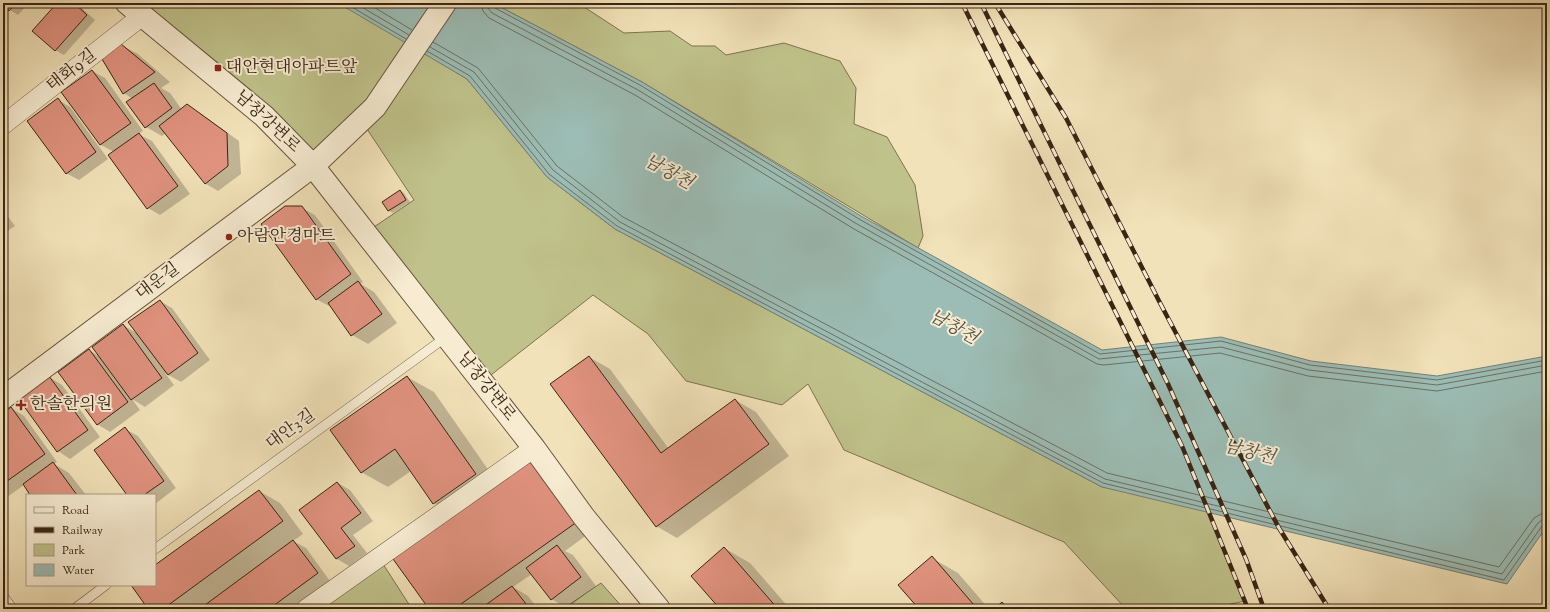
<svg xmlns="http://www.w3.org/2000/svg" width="1550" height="612" font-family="'Sorts Mill Goudy','Noto Serif KR',serif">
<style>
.green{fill:#c0c28b;stroke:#7e7350}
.water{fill:#9cbdb5;stroke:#758075}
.shadow{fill:#0003}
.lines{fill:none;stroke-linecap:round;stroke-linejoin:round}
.shore{stroke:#6c7064;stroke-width:1}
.building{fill:#e0927f;stroke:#3b2414}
.service-casing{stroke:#69543d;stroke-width:10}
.minor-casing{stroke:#69543d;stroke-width:20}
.tertiary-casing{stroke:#69543d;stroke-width:24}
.service{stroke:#f7ecd2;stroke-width:9}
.minor{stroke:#f7ecd2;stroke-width:19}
.tertiary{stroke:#f7ecd2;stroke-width:22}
.rail-casing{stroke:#3b2414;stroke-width:4.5}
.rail{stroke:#f7ecd2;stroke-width:3;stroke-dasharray:9;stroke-linecap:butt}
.poi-dot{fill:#8f2418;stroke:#f7ecd2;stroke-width:1.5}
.labels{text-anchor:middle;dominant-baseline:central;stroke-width:4;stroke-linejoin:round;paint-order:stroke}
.poi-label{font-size:17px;fill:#3b2414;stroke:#f7ecd2;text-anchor:start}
.street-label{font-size:17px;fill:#3b2414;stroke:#f7ecd2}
.water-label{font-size:18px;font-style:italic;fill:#585244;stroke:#f7ecd2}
</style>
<rect width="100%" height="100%" fill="#f2e2b9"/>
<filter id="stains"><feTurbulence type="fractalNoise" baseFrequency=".005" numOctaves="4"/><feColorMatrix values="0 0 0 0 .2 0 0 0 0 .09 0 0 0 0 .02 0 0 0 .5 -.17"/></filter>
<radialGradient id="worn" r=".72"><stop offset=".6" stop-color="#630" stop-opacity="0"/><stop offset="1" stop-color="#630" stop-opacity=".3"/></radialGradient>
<path class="green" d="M 127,3 L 446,3 L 422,52 L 467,79 L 547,177 L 615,229 L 1102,487 L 1207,507 L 1245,601 L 1207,609 L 1126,609 L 1064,542 L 844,450 L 808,384 L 782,405 L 686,381 L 648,334 L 593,295 L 482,382 L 365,233 L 414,200 L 361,120 L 313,166 Z
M 493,3 L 578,3 L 624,33 L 670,31 L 692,46 L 715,46 L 726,55 L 784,43 L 840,61 L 856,88 L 854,124 L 887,137 L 915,185 L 923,236 L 918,248 L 642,82 Z
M 383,564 L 412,609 L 317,609 Z
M 601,583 L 624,609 L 563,609 Z"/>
<path class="water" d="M 338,3 L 493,3 L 642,82 L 861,216 L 1102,350 L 1221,337 L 1311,361 L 1437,376 L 1547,356 L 1547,526 L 1507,584 L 1102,487 L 615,229 L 547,177 L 467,79 Z"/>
<path class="shadow" d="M 3,3 L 29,3 L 18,15 L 10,10 Z
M 58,3 L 76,3 L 95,20 L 64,55 L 55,50 Z
M 121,45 L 138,54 L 170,82 L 161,88 L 170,93 L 182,110 L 187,105 L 200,113 L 239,141 L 241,174 L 218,191 L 206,184 L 166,133 L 162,136 L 146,127 L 133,99 L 124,93 L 103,60 Z
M 92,71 L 105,78 L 143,131 L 138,134 L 152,141 L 190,194 L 160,215 L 148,208 L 114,152 L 101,145 L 62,92 Z
M 58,100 L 70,107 L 108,159 L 79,180 L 66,173 Z
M 400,191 L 404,193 L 410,202 L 393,213 L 389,211 L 383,202 Z
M 302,208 L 315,215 L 363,282 L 361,284 L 374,292 L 397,323 L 368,344 L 352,335 L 330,305 L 329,306 L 316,299 Z
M 3,210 L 15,226 L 3,234 Z
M 160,301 L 172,308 L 210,360 L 181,382 L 165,373 L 174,385 L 145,407 L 132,399 L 140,410 L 110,432 L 97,424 L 89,350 L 102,358 L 123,325 L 138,334 Z
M 589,357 L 610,369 L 669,449 L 735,400 L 756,412 L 789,456 L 677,538 L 656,526 Z
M 49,377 L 62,385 L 100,437 L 70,459 L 58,451 Z
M 407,377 L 434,392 L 494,478 L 599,526 L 565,551 L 573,555 L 596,586 L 567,608 L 551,599 L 532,574 L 513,587 L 528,596 L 538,609 L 430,609 L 447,511 L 434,503 L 411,471 L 388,487 L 361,472 Z
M 11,408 L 24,416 L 57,462 L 54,464 L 69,473 L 86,495 L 32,495 L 24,485 L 3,500 L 3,414 Z
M 125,429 L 138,436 L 176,488 L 155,504 L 155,495 L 128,495 Z
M 338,483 L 350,490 L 373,521 L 353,535 L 367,553 L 349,566 L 337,559 L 301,511 Z
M 259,491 L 280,503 L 303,534 L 293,541 L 306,548 L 330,581 L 291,609 L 209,609 L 206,605 L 200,609 L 150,609 L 132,585 L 155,585 L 155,567 Z
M 724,548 L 750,563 L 790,609 L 721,609 Z
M 932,558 L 958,573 L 989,609 L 920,609 Z
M 1002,603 L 1012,609 L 995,609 Z"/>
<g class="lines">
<path class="shore" d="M 345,3 L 406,39
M 355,3 L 409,35
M 367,3 L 412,30
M 481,3 L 483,11 L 489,18 L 635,95 L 854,229 L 1097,364 L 1104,365 L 1220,353 L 1308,376 L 1437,391 L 1547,371
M 487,3 L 488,8 L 492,13 L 638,90 L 857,224 L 1099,359 L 1221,347 L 1309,370 L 1437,385 L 1547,365
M 492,3 L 495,8 L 640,85 L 859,219 L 1100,354 L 1221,341 L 1310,365 L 1437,380 L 1547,360
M 433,42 L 478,68 L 557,166 L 623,217 L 1107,473 L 1499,567 L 1534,518 L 1541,514 L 1547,513
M 430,47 L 474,72 L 553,170 L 620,222 L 1105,479 L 1502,574 L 1538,523 L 1542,520 L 1547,519
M 427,51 L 470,76 L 549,174 L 617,226 L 1103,483 L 1504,580 L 1542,526 L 1547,524"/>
</g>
<path class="building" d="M 3,3 L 16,3 L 9,11 L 3,6 Z
M 57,3 L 74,3 L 87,15 L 55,51 L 32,31 Z
M 121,44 L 155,72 L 123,94 L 102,59 Z
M 92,70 L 131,123 L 100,145 L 61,92 Z
M 154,83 L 172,108 L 145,128 L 126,102 Z
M 58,98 L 96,152 L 66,174 L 27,121 Z
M 187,104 L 227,133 L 228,166 L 205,184 L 159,126 Z
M 139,133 L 178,186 L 147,209 L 108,155 Z
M 400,190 L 406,200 L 388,211 L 382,202 Z
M 285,206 L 302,206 L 351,274 L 316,300 L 261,224 Z
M 358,281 L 382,314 L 351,336 L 328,303 Z
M 160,300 L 198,353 L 168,375 L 128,322 Z
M 123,324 L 162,378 L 131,400 L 92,347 Z
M 89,349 L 128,402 L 97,425 L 58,372 Z
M 589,356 L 661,453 L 735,399 L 769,444 L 656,527 L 550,384 Z
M 49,376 L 88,430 L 57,452 L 18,398 Z
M 407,376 L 476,474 L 433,504 L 395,449 L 361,473 L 330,430 Z
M 11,407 L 45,454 L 3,484 L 3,413 Z
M 125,427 L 164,481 L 144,495 L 127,495 L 94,450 Z
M 534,448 L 584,517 L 454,609 L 429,609 L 388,552 Z
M 53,462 L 77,495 L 30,495 L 23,484 Z
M 337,482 L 361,513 L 341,528 L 355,546 L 336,559 L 299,510 Z
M 259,490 L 283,521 L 163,609 L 148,609 L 131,585 L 155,585 L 155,565 Z
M 293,540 L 318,573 L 269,609 L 208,609 L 205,605 Z
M 557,545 L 581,577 L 551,600 L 526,568 Z
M 724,547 L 778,609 L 720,609 L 691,576 Z
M 932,556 L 974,605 L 970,609 L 919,609 L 898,585 Z
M 512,586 L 530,609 L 480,609 Z
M 1002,602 L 1008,609 L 994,609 Z"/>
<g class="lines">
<defs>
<path id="service" d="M 155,549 L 446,337
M 3,596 L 13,609
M 74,609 L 106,585"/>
<path id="minor" d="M 3,125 L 142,16
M 306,609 L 534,448"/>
<path id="tertiary" d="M 445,3 L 375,107 L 313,166 L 534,448 L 584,517 L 659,609
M 3,398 L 313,166 L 264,116 L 127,3"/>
</defs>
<use href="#service" class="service-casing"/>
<use href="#minor" class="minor-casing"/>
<use href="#tertiary" class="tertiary-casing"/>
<use href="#service" class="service"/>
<use href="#minor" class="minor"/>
<use href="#tertiary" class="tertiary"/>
<defs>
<path id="rail" d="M 962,3 L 1182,446 L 1248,609
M 981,3 L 1168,384 L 1246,559 L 1264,609
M 995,3 L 1066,118 L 1159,301 L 1279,528 L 1329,609"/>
</defs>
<use href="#rail" class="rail-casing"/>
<use href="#rail" class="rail"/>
</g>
<g class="poi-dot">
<rect x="214" y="64" width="8" height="8" rx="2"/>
<circle cx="229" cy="237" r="4"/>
<path d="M19 399h4v4h4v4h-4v4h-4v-4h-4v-4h4z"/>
</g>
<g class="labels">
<g class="poi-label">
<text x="226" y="68">대안현대아파트앞</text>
<text x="237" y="237">아람안경마트</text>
<text x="30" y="405">한솔한의원</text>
</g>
<g class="street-label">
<text transform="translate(72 71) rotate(-38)">태화9길</text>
<text transform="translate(267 122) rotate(43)">남창강변로</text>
<text transform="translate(158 282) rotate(-37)">대운길</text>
<text transform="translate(486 387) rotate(52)">남창강변로</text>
<text transform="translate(291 430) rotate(-36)">대안3길</text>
</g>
<g class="water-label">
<text transform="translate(668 173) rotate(29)">남창천</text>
<text transform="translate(953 328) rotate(29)">남창천</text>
<text transform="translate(1249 453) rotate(14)">남창천</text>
</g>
</g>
<rect width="1550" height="612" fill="none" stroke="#f2e2b9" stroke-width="16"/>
<rect x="4" y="4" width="1542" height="604" fill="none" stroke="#3b2414" stroke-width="2"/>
<rect x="8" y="8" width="1534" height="596" fill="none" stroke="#3b2414"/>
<rect x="26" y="494" width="130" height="92" fill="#f7ecd2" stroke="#ac9c86"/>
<rect x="34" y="507" width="20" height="6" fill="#f7ecd2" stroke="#ac9c86"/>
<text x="62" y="514" font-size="12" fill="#3b2414">Road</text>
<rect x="34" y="527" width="20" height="6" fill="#3b2414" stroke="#ac9c86"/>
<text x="62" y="534" font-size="12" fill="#3b2414">Railway</text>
<rect x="34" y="544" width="20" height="12" fill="#c0c28b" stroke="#ac9c86"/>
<text x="62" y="554" font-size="12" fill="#3b2414">Park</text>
<rect x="34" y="564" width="20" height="12" fill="#9cbdb5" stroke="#ac9c86"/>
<text x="62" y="574" font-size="12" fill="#3b2414">Water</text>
<rect width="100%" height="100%" filter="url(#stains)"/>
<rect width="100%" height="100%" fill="url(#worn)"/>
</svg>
